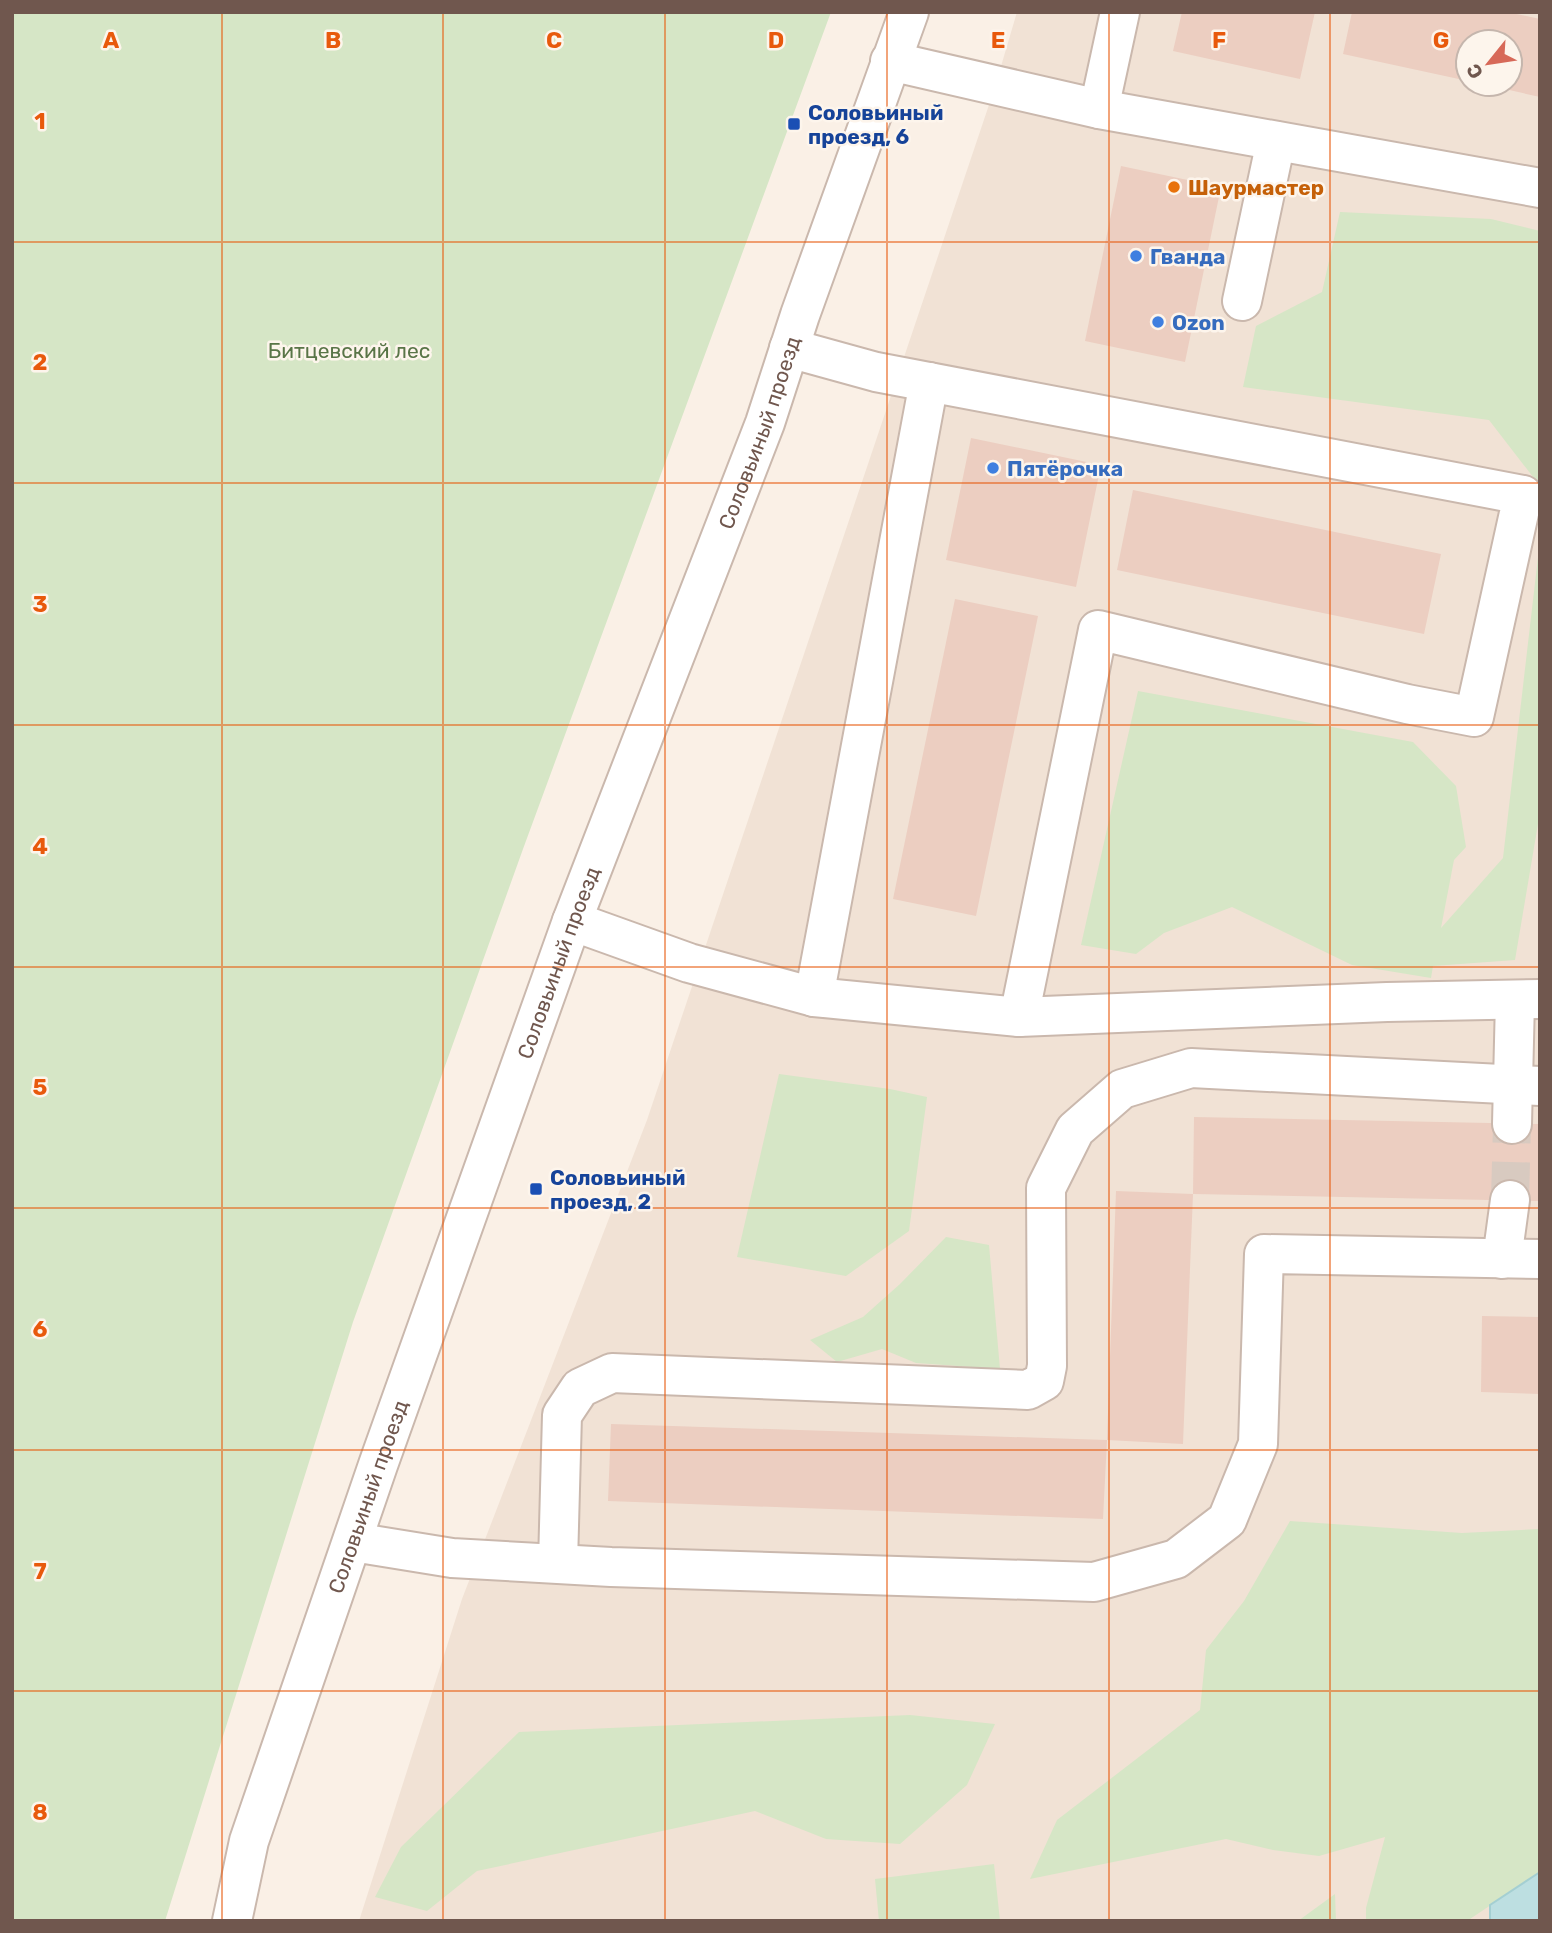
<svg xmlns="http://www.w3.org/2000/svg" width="1552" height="1933" font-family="Rubik,sans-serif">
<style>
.residential{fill:#f1e2d5;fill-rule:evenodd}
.green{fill:#d6e6c6}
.water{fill:#bddfe1;stroke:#a4cfd2;stroke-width:2}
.building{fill:#eccec1}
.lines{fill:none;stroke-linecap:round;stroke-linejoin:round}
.minor-tunnel{stroke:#d8cac0;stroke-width:38;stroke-dasharray:38 19;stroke-linecap:butt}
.minor-casing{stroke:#cab8ad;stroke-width:42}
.minor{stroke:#fff;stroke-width:38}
.grid{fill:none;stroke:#e8590c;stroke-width:2;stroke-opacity:0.55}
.transit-dot{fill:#1a4fb4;stroke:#fdf5ec;stroke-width:2.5}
.food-dot{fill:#e8710a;stroke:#fdf5ec;stroke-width:2.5}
.shop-dot{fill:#3f7fe0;stroke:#fdf5ec;stroke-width:2.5}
.labels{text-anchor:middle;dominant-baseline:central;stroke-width:5;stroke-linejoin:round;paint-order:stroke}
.transit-label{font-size:21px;font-weight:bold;fill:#164399;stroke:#fdf5ec;text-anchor:start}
.food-label{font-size:21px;font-weight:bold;fill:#c56008;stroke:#fdf5ec;text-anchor:start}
.shop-label{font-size:21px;font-weight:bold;fill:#366cbe;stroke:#fdf5ec;text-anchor:start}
.park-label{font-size:21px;fill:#597547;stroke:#fdf5ec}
.street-label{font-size:21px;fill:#70574e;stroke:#fdf5ec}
.grid-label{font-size:23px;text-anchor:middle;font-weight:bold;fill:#e8590c;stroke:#fdf5ec;stroke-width:5;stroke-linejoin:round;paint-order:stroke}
</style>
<rect width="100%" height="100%" fill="#faf0e6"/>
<path class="residential" d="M 1017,12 L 1540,12 L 1540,1921 L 359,1921 L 462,1599 L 647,1120 L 994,90 ZM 1468,42 L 1510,42 L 1510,84 L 1468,84 Z"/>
<path class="green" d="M 12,12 L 831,12 L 523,849 L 353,1322 L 165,1921 L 12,1921 Z
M 1340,212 L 1491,219 L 1540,231 L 1540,486 L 1489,420 L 1243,387 L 1256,326 L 1322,292 Z
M 1540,540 L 1540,812 L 1515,960 L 1433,966 L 1431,978 L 1352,965 L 1232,907 L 1164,933 L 1136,954 L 1081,945 L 1138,691 L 1413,742 L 1456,786 L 1466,847 L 1454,860 L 1441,928 L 1503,858 Z
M 779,1074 L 890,1089 L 927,1097 L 909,1231 L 846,1276 L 737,1257 Z
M 946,1237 L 989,1245 L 1000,1369 L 916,1363 L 882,1349 L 837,1362 L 810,1340 L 863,1317 L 900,1284 Z
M 1290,1521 L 1462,1533 L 1540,1529 L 1540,1872 L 1467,1921 L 1366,1921 L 1366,1908 L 1385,1837 L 1319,1856 L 1273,1850 L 1226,1839 L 1030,1879 L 1057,1820 L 1200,1710 L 1206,1650 L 1244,1601 Z
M 910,1715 L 995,1724 L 967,1785 L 900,1844 L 826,1839 L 755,1811 L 477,1871 L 427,1911 L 375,1897 L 401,1847 L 519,1732 Z
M 994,1864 L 1000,1921 L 879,1921 L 875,1879 Z
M 1335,1894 L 1336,1921 L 1298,1921 Z"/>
<path class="water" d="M 1540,1872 L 1540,1921 L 1490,1921 L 1490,1905 Z"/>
<path class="building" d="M 1182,12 L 1315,12 L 1300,79 L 1173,51 Z
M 1352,12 L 1507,12 L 1540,19 L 1540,97 L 1487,85 L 1510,84 L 1510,42 L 1468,42 L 1468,81 L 1343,54 Z
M 1121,166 L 1221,187 L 1185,362 L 1085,341 Z
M 971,438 L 1101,465 L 1076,587 L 946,560 Z
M 1133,490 L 1441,554 L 1424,634 L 1117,570 Z
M 955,599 L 1038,616 L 976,916 L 893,899 Z
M 1194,1117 L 1540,1124 L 1540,1201 L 1193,1194 Z
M 1116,1191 L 1193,1194 L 1183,1444 L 1107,1440 Z
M 1482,1316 L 1540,1317 L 1540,1394 L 1481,1392 Z
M 611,1424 L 1107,1440 L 1103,1519 L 608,1501 Z"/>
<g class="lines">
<path class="minor-tunnel" d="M 1510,1200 L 1512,1124"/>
<defs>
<g id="minor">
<path d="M 890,61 L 1099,109 L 1540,188"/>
<path d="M 1099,109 L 1120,12"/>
<path d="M 1242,301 L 1276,141"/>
<path d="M 789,348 L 876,372 L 1523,495 L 1474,717 L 1407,704 L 1098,630 L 1019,1017"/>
<path d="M 572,921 L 689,963 L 814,997 L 1019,1017 L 1387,1002 L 1540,999"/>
<path d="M 814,997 L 929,382"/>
<path d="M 1512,1124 L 1515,1000"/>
<path d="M 1502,1259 L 1510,1200"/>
<path d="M 353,1542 L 452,1558 L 611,1567 L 1094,1582 L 1176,1559 L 1227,1520 L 1258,1444 L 1264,1254 L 1540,1259"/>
<path d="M 558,1563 L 562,1415 L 580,1388 L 612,1373 L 1028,1390 L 1044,1381 L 1047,1366 L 1046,1188 L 1075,1130 L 1122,1089 L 1191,1068 L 1540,1086"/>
<path id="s1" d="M 232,1921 L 249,1841 L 378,1465 L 572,921 L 765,423 L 800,315 L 909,12"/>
</g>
</defs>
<use href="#minor" class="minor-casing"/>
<use href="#minor" class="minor"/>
</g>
<path class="grid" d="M 222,12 L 222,1921M 443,12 L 443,1921M 665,12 L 665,1921M 887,12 L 887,1921M 1109,12 L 1109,1921M 1330,12 L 1330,1921M 12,242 L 1540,242M 12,483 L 1540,483M 12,725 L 1540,725M 12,967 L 1540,967M 12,1208 L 1540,1208M 12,1450 L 1540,1450M 12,1691 L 1540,1691"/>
<g class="transit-dot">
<rect x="787" y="117" width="14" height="14" rx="3.5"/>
<rect x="529" y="1182" width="14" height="14" rx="3.5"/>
</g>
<circle class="food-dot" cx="1174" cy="187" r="7"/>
<g class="shop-dot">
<circle cx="1136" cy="256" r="7"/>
<circle cx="1158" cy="322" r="7"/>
<circle cx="993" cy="468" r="7"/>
</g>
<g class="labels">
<g class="transit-label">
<text x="808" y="112">Соловьиный<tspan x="808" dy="24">проезд, 6</tspan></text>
<text x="550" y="1177">Соловьиный<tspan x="550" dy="24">проезд, 2</tspan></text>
</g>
<g class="food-label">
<text x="1188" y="187">Шаурмастер</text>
</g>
<g class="shop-label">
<text x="1150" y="256">Гванда</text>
<text x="1172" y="322">Ozon</text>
<text x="1007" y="468">Пятёрочка</text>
</g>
<g class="park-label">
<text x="349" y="350">Битцевский лес</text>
</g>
<g class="street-label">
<text stroke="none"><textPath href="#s1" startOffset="1580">Соловьиный проезд</textPath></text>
<text stroke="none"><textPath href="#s1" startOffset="1013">Соловьиный проезд</textPath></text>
<text stroke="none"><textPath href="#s1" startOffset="446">Соловьиный проезд</textPath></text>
</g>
</g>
<g class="grid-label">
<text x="111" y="48">A</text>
<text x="333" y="48">B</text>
<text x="554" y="48">C</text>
<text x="776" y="48">D</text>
<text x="998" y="48">E</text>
<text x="1219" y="48">F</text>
<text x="1441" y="48">G</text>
<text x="40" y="129">1</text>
<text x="40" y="370">2</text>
<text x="40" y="612">3</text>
<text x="40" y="854">4</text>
<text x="40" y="1095">5</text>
<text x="40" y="1337">6</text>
<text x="40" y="1579">7</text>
<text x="40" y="1820">8</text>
</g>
<rect width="1552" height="1933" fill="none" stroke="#70574e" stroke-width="28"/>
<g transform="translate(1489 63) rotate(240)"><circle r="33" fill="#fdf5ec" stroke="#c5b6ad" stroke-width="2"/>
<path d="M0-5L12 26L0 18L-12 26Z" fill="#d76958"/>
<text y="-10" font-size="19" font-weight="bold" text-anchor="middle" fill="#70574e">С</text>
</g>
</svg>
